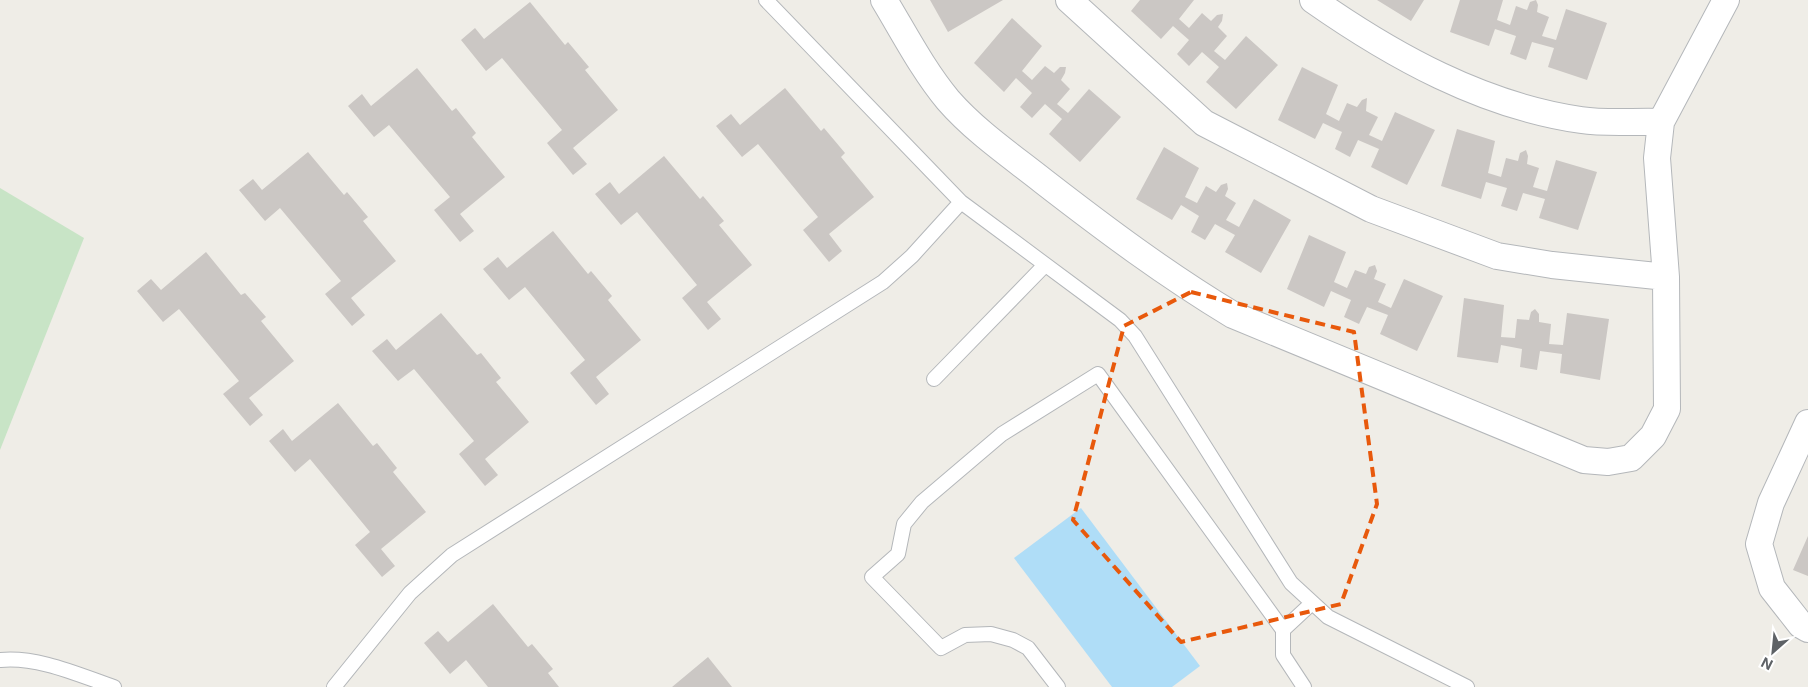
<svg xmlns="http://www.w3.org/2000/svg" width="1808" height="687" font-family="Inter,sans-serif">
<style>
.green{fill:#c8e4c6}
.water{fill:#afddf7}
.building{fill:#cbc7c4}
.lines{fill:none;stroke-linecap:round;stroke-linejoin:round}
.lane-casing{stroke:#b4b7ba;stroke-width:16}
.street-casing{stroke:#b4b7ba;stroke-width:28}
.lane{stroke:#fff;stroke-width:14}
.street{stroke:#fff;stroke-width:26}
.marked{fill:none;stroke:#e8590c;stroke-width:4;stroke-dasharray:10 6;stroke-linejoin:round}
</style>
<rect width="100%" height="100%" fill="#efede7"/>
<path class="green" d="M 0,188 L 84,238 L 0,450 Z"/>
<path class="water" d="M 1081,508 L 1200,666 L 1172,687 L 1112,687 L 1014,558 Z"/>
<path class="building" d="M 930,0 L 1003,0 L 948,32 Z
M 1140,0 L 1194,0 L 1179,19 L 1189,28 L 1202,13 L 1211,21 L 1217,15 L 1223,14 L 1222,21 L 1218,27 L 1227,36 L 1214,51 L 1225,60 L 1246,36 L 1278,65 L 1236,109 L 1206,82 L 1219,67 L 1202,52 L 1189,66 L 1177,54 L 1189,40 L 1173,26 L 1161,39 L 1131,11 Z
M 1377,0 L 1424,0 L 1411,21 Z
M 1460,0 L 1503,0 L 1497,20 L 1510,25 L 1516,6 L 1527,10 L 1530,2 L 1536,0 L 1538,5 L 1537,12 L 1549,17 L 1542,36 L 1556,40 L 1566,9 L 1607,23 L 1587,80 L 1548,67 L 1554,48 L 1532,42 L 1526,60 L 1510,54 L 1516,36 L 1495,29 L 1489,46 L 1450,32 Z
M 530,2 L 565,45 L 568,42 L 589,67 L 585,70 L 618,110 L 573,148 L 587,164 L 573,175 L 547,143 L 562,130 L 502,58 L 486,71 L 461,40 L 475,28 L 484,39 Z
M 1012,18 L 1042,46 L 1022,71 L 1032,80 L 1045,66 L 1054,73 L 1060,67 L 1066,67 L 1065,73 L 1061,80 L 1070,89 L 1057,104 L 1068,113 L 1089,89 L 1121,117 L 1080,162 L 1049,134 L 1062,119 L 1045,104 L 1032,118 L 1020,107 L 1032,93 L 1016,78 L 1004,92 L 974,63 Z
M 1302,67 L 1338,85 L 1326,114 L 1339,121 L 1347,103 L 1357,107 L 1362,100 L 1367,98 L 1366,111 L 1378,117 L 1369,135 L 1382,141 L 1395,112 L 1435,130 L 1407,185 L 1371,167 L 1379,149 L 1358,140 L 1350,157 L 1335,149 L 1342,132 L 1323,123 L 1315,139 L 1278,120 Z
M 417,68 L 452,111 L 456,108 L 476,133 L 472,137 L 505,177 L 460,214 L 474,231 L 460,242 L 434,210 L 450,197 L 389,125 L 374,137 L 348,106 L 362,94 L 371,106 Z
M 785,88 L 821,131 L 824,128 L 845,153 L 841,157 L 874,197 L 829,234 L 842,251 L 829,262 L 803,230 L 818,217 L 758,144 L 742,157 L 716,126 L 731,114 L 740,125 Z
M 1457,129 L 1495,141 L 1488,173 L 1501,177 L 1506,158 L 1518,161 L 1520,153 L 1526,150 L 1528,156 L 1527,164 L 1539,168 L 1533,187 L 1547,191 L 1556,160 L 1597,172 L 1578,230 L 1539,218 L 1545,199 L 1523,193 L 1517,211 L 1501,206 L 1507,188 L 1486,182 L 1481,199 L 1441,186 Z
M 1164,147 L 1199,168 L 1185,197 L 1197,203 L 1206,186 L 1216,192 L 1221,185 L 1227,183 L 1228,189 L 1225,196 L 1236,203 L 1226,220 L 1239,227 L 1254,199 L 1291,220 L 1261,273 L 1225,252 L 1235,235 L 1215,224 L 1205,240 L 1191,232 L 1199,216 L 1181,205 L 1172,220 L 1136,199 Z
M 308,152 L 344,195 L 347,192 L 368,217 L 363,221 L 396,261 L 351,298 L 365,315 L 352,326 L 325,294 L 341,281 L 280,208 L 265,221 L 239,190 L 253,179 L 262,190 Z
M 664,156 L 700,199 L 703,196 L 724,221 L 719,225 L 752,265 L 707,302 L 721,319 L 708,330 L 682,298 L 697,285 L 637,212 L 621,225 L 595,194 L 610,182 L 619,194 Z
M 553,231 L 588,274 L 591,271 L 612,296 L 608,300 L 641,340 L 596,377 L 609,394 L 596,405 L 570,373 L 585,360 L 525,287 L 509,300 L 483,269 L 498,257 L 507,268 Z
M 1309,235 L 1346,252 L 1334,282 L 1347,288 L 1355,270 L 1366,274 L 1369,267 L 1375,265 L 1377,271 L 1374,279 L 1386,284 L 1378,302 L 1391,308 L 1404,279 L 1443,296 L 1417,351 L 1380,334 L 1388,315 L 1367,307 L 1359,324 L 1344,317 L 1351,300 L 1331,291 L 1324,307 L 1287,289 Z
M 206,252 L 241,295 L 245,293 L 266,317 L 261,321 L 294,361 L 249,398 L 263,415 L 250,426 L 223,394 L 239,381 L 179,309 L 163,322 L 137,291 L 151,279 L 161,290 Z
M 1464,298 L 1504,305 L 1501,337 L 1515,338 L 1517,319 L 1529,320 L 1531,312 L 1535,309 L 1539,314 L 1539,322 L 1551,324 L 1549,344 L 1563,345 L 1567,313 L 1609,319 L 1600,380 L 1560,373 L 1562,354 L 1540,351 L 1537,370 L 1520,367 L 1522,349 L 1501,345 L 1498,363 L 1457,357 Z
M 441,313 L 477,355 L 481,353 L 501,378 L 496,382 L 529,422 L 485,459 L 498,475 L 485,486 L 459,454 L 474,441 L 414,369 L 398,381 L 372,351 L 387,339 L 396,350 Z
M 338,403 L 373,446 L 377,443 L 397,468 L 393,472 L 426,512 L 381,549 L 395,566 L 382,577 L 355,545 L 370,532 L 310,459 L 295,472 L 269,441 L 283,429 L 292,441 Z
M 1808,536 L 1808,576 L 1793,570 Z
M 493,604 L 528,647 L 532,644 L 553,669 L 548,673 L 559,687 L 488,687 L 466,660 L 450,674 L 424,643 L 438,631 L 448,642 Z
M 708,657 L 732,687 L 672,687 Z"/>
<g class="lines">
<defs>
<path id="lane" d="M 961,202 L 1120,320 L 1135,336 L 1291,583 L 1328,617 L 1467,687
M 934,379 L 1044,266
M 1283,630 L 1312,603
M 0,660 C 37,656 79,675 114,687
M 334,687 L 410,593 L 452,555 L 883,282 L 912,256 L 961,202 L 766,0
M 1058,687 L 1028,648 L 1013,640 L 991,634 L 965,635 L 941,648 L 872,577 L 898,554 L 904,524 L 922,502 L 1002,434 L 1098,374 L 1283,630 L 1283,655 L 1304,687"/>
<path id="street" d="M 884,0 C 904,33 923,70 948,100 C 975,131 1010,155 1043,181 C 1105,229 1165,274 1233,315 L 1584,460 L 1608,462 L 1631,458 L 1653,436 L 1667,409 L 1666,277 L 1657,158 L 1661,122 L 1726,0
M 1069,0 L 1204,123 L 1371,209 L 1497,256 L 1552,265 L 1666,277
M 1313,0 C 1393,56 1483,106 1581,120 C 1607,124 1635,121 1661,122
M 1808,423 L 1771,503 L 1759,544 L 1772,588 L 1801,625 L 1808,629"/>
</defs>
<use href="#lane" class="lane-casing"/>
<use href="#street" class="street-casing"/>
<use href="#lane" class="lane"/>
<use href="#street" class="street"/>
</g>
<path class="marked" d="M 1191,292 L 1354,332 L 1377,504 L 1341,604 L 1181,642 L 1073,520 L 1124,326 Z"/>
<g transform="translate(1773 652) rotate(207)" stroke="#ffffff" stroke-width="4" paint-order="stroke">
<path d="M0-4L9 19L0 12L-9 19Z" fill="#5e6266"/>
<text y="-8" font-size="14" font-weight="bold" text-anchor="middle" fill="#5e6266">N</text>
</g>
</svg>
